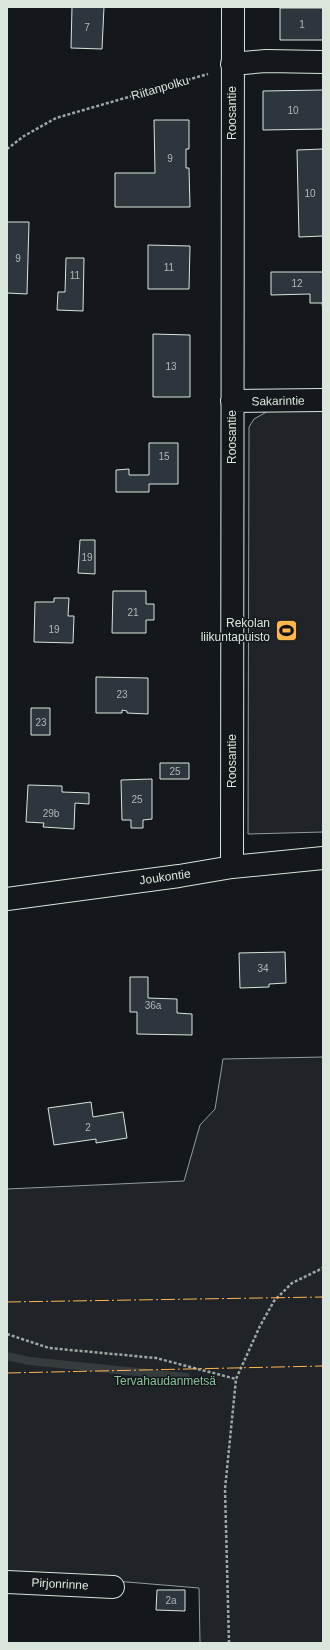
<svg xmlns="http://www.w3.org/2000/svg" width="330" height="1650" font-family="Helvetica,sans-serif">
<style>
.green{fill:#202428;stroke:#939e99}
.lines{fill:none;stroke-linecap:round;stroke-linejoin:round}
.stream{stroke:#363b3e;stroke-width:8}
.building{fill:#2c363c;stroke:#d8e6dc}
.street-casing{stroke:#d8e6dc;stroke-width:24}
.path{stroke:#9da8a2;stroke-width:2.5;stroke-dasharray:3 2;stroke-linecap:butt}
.street{stroke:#14181c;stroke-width:22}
.power{stroke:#ffb74d;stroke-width:1;stroke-dasharray:14 3 2 3;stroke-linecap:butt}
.labels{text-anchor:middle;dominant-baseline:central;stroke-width:3;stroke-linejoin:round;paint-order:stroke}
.number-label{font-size:10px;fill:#adbab4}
.street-label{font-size:12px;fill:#d8e6dc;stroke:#14181c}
.poi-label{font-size:12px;fill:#d8e6dc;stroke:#14181c;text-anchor:end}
.park-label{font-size:12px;fill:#8ac095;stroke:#14181c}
</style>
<rect width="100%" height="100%" fill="#14181c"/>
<path class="green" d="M 270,410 L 323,410 L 323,832 L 248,834 L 249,427 L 254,419 Z
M 323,1057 L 323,1643 L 200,1643 L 199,1588 L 7,1572 L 7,1189 L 184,1181 L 200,1125 L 215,1109 L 223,1059 Z"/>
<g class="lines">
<path class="stream" d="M 7,1356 L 29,1361 L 186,1377"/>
</g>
<path class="building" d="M 72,7 L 104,7 L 102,49 L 71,48 Z
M 280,8 L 323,8 L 323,40 L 280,40 Z
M 323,90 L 323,129 L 263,130 L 263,91 Z
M 154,120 L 189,120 L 189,149 L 186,149 L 186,168 L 189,168 L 190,207 L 115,207 L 115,173 L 155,173 Z
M 323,149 L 323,236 L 299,237 L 297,150 Z
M 7,222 L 29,222 L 27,294 L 7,293 Z
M 148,245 L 190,246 L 189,289 L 148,289 Z
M 66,258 L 84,258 L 83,311 L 57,310 L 58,292 L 65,292 Z
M 271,272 L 323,272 L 323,311 L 322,303 L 310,303 L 310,294 L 271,295 Z
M 153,334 L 190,335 L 190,397 L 153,397 Z
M 149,443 L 178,443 L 178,484 L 149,484 L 149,492 L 116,492 L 116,470 L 129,469 L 129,475 L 149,475 Z
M 80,540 L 95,540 L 95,574 L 78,573 Z
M 113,591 L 146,591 L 146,604 L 154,604 L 154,620 L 146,620 L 146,633 L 112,633 Z
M 54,598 L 69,598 L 68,616 L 74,616 L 73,643 L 34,642 L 35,602 L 54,602 Z
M 96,677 L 148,678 L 148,714 L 127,713 L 127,711 L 122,710 L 122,713 L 96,713 Z
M 31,708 L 50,708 L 50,735 L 31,735 Z
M 160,763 L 189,763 L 189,779 L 160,779 Z
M 152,779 L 152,819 L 143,820 L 143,828 L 131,828 L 131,820 L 122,820 L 121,780 Z
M 28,785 L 62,786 L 62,792 L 89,793 L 89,804 L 75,803 L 74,829 L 43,827 L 44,823 L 26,822 Z
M 285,952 L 286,983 L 269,984 L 269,987 L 240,988 L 239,953 Z
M 130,977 L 148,977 L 148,998 L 177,999 L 177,1013 L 192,1014 L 192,1035 L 137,1034 L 137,1012 L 130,1012 Z
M 91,1102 L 93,1117 L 123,1112 L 127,1138 L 96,1143 L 96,1139 L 54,1145 L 48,1108 Z
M 157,1590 L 185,1590 L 185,1611 L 156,1610 Z"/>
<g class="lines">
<defs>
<path id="street" d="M 232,64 L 266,61 L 323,62
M 232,401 L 323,400
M 232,867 L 233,7
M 7,899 L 179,876 L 232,867 L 323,858
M 7,1582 L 113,1587"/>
</defs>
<use href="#street" class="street-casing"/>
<path class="path" d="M 7,149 L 24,136 L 56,118 L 208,74
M 7,1334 L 49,1348 L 156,1358 L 236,1379
M 229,1643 L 225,1489 L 236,1379 L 260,1326 L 274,1301 L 292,1283 L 323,1268"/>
<use href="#street" class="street"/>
<path class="power" d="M 7,1302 L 323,1297
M 7,1373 L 323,1366"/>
</g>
<defs>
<symbol id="stadium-square" viewBox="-11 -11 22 22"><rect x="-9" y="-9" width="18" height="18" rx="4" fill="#ffb74d" stroke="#14181c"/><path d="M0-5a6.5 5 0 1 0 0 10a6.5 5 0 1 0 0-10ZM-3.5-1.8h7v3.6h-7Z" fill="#111"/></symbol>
</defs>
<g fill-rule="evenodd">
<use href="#stadium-square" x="274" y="618" width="25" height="25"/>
</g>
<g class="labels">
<g class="number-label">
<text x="302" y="24">1</text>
<text x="87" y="27">7</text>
<text x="293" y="110">10</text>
<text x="170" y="158">9</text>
<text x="310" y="193">10</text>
<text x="18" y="258">9</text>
<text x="169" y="267">11</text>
<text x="75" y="275">11</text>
<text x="297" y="283">12</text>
<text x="171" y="366">13</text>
<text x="164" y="456">15</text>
<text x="87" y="557">19</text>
<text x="133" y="612">21</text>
<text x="54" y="629">19</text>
<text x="122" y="694">23</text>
<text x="41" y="722">23</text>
<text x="175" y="771">25</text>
<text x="137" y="799">25</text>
<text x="51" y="813">29b</text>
<text x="263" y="968">34</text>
<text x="153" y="1005">36a</text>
<text x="88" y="1127">2</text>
<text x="171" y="1600">2a</text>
</g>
<g class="street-label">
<text transform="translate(160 88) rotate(-16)">Riitanpolku</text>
<text transform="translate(232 113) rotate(-90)">Roosantie</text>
<text transform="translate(278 401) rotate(-1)">Sakarintie</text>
<text transform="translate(232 437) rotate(-90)">Roosantie</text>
<text transform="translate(232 761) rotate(-90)">Roosantie</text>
<text transform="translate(165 877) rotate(-8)">Joukontie</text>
<text transform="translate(60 1584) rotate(3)">Pirjonrinne</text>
</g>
<g class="poi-label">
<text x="270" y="623">Rekolan<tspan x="270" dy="14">liikuntapuisto</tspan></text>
</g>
<g class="park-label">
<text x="165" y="1381">Tervahaudanmetsä</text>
</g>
</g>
<rect width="330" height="1650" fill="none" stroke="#d8e6dc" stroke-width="16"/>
</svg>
